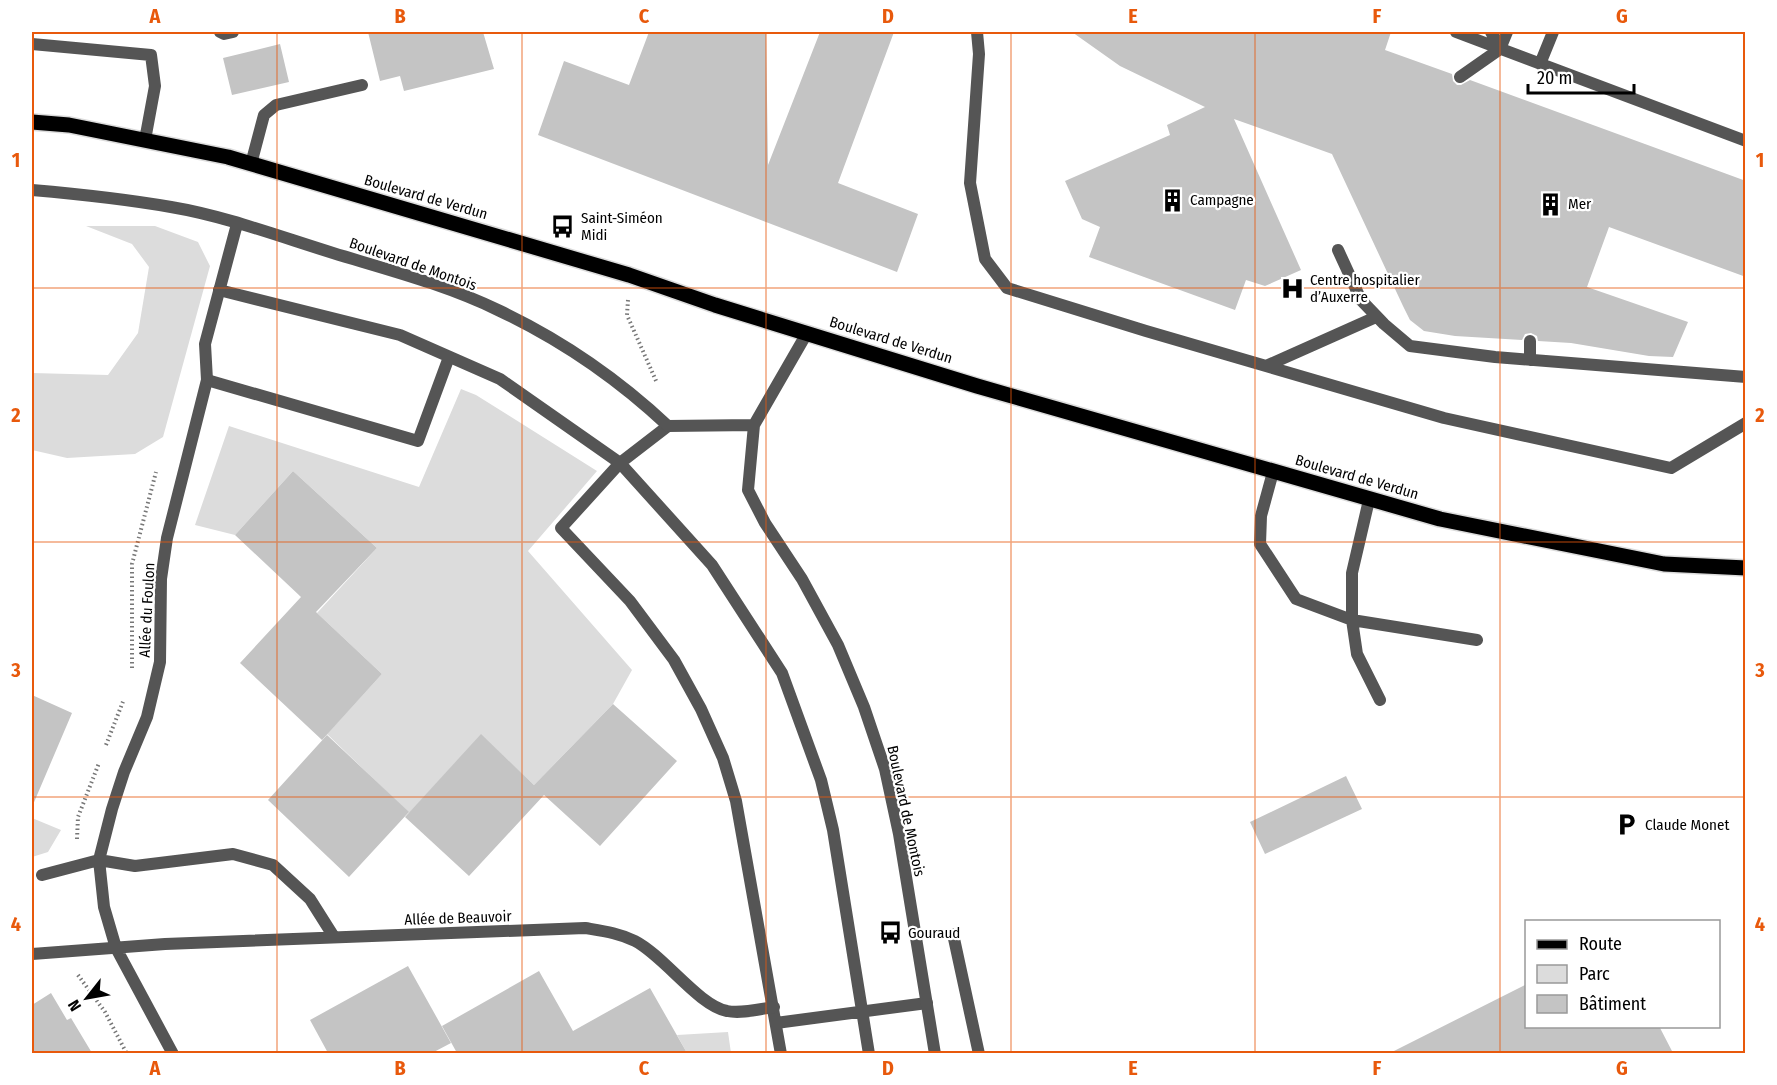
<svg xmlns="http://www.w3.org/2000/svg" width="1777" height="1085" font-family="'Fira Sans Condensed',sans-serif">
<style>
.green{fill:#dcdcdc}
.building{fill:#c4c4c4}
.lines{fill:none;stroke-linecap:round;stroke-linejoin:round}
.primary-casing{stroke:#dbdbdb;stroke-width:18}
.path{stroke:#777;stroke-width:4;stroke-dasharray:1.5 3;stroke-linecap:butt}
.lane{stroke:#555;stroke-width:12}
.street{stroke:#555;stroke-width:12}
.primary{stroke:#000;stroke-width:15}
.grid{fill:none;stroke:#e8590c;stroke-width:1.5;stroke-opacity:0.55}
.labels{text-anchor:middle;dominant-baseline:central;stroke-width:4.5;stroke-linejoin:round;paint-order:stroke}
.street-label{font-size:15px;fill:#000;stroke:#fff}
.poi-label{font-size:15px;fill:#000;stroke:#fff;text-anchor:start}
.neatline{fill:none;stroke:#e8590c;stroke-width:2}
.grid-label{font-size:20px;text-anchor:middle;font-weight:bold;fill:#e8590c}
</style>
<rect width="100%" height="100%" fill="#fff"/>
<path class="green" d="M 86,226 L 155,226 L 198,242 L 210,266 L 163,437 L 135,454 L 67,458 L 32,450 L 32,373 L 108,375 L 138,333 L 149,267 L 132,244 Z
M 461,389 L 476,395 L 597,471 L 528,551 L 632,670 L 613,704 L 534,785 L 481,735 L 409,813 L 327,734 L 382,674 L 317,613 L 377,548 L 293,471 L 235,535 L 195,525 L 229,426 L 419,487 Z
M 32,818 L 61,830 L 48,852 L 32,857 Z
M 728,1032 L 731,1053 L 687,1053 L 677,1035 Z"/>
<path class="building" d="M 368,32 L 483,32 L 494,69 L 404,91 L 400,76 L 380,81 Z
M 649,32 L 766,32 L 768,165 L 820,32 L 894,32 L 838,183 L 918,214 L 897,272 L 538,135 L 564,61 L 629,85 Z
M 1072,32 L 1391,32 L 1385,50 L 1452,74 L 1453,81 L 1457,85 L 1461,85 L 1470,80 L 1746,181 L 1746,277 L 1609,227 L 1587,287 L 1688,322 L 1673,357 L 1649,356 L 1571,343 L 1538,341 L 1537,336 L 1531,333 L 1525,334 L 1522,340 L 1455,336 L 1424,331 L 1410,320 L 1403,306 L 1332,154 L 1234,119 L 1301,270 L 1265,286 L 1246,280 L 1235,310 L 1089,257 L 1100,227 L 1082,219 L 1065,181 L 1170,135 L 1167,125 L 1205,107 L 1120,66 Z
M 280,44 L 289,82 L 232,95 L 223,58 Z
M 293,471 L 377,548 L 316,612 L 382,674 L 322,740 L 240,663 L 301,597 L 235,535 Z
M 32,695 L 72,713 L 32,807 Z
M 613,704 L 677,761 L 600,846 L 544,795 L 469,876 L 405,817 L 481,734 L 534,785 Z
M 327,735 L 409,812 L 349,877 L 268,800 Z
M 1346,776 L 1362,809 L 1265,854 L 1250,822 Z
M 408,966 L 451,1043 L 432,1053 L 328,1053 L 310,1020 Z
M 539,971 L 573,1031 L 650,988 L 687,1053 L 457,1053 L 442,1026 Z
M 1527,984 L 1527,1026 L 1659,1026 L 1673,1053 L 1390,1053 Z
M 51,993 L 67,1020 L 71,1018 L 92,1053 L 32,1053 L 32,1005 Z"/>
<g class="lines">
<defs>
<path id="primary" d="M 32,122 L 69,125 L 228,157 L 629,275 L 715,305 L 977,386 L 1440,519 L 1664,564 L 1746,568"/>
</defs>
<use href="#primary" class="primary-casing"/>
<path class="path" d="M 628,300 L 627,315 L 657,383
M 132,668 L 132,564 L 156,472
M 106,745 L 124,699
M 77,839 L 78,817 L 99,763
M 78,975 L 105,1012 L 127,1054"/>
<path class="lane" d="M 220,32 L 224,34 L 233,32
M 977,32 L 979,54 L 970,183 L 985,259 L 1007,288 L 1146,331 L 1444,418 L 1671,468 L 1746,423
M 1456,32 L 1746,141
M 1491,32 L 1500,49
M 32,44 L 151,55 L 155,86 L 145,140
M 1540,64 L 1553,32
M 1460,77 L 1500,49 L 1507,32
M 251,164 L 264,115 L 276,105 L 362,85
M 1338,250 L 1361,300 L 1384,324 L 1410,346 L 1495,357 L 1746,377
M 219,290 L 400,335 L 500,379 L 620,463 L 712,565 L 782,673 L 821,780 L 833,830 L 869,1054
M 1530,360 L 1530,341
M 1266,366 L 1376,317
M 207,380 L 418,441 L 449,357
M 668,426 L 620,463 L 561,528 L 630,601 L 674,660 L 701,709 L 723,758 L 736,801 L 781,1054
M 1273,472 L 1261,516 L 1260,544 L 1296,599 L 1352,620 L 1477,640
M 1369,500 L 1352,573 L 1352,620 L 1357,654 L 1380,700
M 953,934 L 979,1054
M 776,1023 L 927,1003"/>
<path class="street" d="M 32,190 C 78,194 125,199 171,207 C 225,216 281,237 333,253 C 389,270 447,285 500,311 C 561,340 619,380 668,426 L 754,425
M 807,333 L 754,425 L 748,490 L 765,523 L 802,579 L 838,645 L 864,707 L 885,769 L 899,834 L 935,1054
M 42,875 L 99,860 L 135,866 L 233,854 L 273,865 L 310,899 L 334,937
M 32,954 L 165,944 L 585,928 C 603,931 619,933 635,941 C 664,956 699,1006 727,1011 C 741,1014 760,1009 774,1007
M 173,1054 L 116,948 L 104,907 L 99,860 L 112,809 L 124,772 L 147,717 L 160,662 L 161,579 L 167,538 L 207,380 L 205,344 L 237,224"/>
<use href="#primary" class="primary"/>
</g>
<path class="grid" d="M 277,32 L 277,1054M 522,32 L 522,1054M 766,32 L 766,1054M 1011,32 L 1011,1054M 1255,32 L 1255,1054M 1500,32 L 1500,1054M 32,288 L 1746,288M 32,542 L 1746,542M 32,797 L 1746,797"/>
<defs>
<symbol id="building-bare" viewBox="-9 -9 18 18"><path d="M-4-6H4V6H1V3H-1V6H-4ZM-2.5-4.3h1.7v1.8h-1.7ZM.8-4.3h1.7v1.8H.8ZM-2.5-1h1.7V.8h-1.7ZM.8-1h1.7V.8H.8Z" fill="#000" stroke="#fff" stroke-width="2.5" paint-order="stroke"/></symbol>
<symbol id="bus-bare" viewBox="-9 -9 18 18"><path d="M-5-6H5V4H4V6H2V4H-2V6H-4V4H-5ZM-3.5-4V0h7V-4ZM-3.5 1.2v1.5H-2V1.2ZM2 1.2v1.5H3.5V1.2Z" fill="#000" stroke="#fff" stroke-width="2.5" paint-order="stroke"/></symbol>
<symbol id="hospital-bare" viewBox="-9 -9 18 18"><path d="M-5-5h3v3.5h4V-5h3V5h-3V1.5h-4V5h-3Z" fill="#000" stroke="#fff" stroke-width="2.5" paint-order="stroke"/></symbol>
<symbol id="parking-bare" viewBox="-9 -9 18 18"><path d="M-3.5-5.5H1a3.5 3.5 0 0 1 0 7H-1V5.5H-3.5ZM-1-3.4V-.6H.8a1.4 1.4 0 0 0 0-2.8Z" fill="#000" stroke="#fff" stroke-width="2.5" paint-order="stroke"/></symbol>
</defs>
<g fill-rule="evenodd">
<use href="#building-bare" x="1156" y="184" width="33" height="33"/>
<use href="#building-bare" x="1534" y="188" width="33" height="33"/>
<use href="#bus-bare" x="546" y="210" width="33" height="33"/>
<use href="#hospital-bare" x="1276" y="272" width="33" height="33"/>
<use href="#parking-bare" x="1610" y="808" width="33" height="33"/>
<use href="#bus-bare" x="874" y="916" width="33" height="33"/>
</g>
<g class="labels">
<g class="street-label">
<text transform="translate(426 197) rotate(16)">Boulevard de Verdun</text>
<text transform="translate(413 264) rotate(19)">Boulevard de Montois</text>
<text transform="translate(891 340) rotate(17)">Boulevard de Verdun</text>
<text transform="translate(1357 477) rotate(16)">Boulevard de Verdun</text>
<text transform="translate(147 610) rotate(-87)">Allée du Foulon</text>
<text transform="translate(906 811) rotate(78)">Boulevard de Montois</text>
<text transform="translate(458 918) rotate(-2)">Allée de Beauvoir</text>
</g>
<g class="poi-label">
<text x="1190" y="200">Campagne</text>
<text x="1568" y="204">Mer</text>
<text x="581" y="218">Saint-Siméon<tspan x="581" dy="17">Midi</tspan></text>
<text x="1310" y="280">Centre hospitalier<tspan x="1310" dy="17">d’Auxerre</tspan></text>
<text x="1645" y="825">Claude Monet</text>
<text x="908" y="933">Gouraud</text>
</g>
</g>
<rect width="1777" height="1085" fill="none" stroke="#ffffff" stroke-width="66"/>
<rect x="1525" y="920" width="195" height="108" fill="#ffffff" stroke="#999999" stroke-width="1.5"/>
<rect x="1537" y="940" width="30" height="9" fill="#000000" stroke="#999999" stroke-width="1.5"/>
<text x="1579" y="950" font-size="18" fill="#000000">Route</text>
<rect x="1537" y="965" width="30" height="18" fill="#dcdcdc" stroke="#999999" stroke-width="1.5"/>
<text x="1579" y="980" font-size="18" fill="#000000">Parc</text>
<rect x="1537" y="995" width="30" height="18" fill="#c4c4c4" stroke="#999999" stroke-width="1.5"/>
<text x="1579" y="1010" font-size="18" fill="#000000">Bâtiment</text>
<g transform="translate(87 998) rotate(239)" stroke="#ffffff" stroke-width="4.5" paint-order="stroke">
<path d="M0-4.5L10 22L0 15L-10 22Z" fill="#000000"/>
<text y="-9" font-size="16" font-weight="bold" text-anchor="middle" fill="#000000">N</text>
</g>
<path d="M1528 84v9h106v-9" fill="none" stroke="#000000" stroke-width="3"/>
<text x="1537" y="84" font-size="18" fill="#000000" stroke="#ffffff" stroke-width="4.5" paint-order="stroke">20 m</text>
<rect x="33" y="33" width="1711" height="1019" class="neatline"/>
<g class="grid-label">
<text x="155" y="23">A</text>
<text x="400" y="23">B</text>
<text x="644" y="23">C</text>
<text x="888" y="23">D</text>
<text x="1133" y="23">E</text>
<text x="1377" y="23">F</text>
<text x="1622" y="23">G</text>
<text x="16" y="167">1</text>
<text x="1760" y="167">1</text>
<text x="16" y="422">2</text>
<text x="1760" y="422">2</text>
<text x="16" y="677">3</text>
<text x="1760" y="677">3</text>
<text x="16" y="931">4</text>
<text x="1760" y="931">4</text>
<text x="155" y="1075">A</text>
<text x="400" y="1075">B</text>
<text x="644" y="1075">C</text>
<text x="888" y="1075">D</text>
<text x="1133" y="1075">E</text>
<text x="1377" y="1075">F</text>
<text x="1622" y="1075">G</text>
</g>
</svg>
